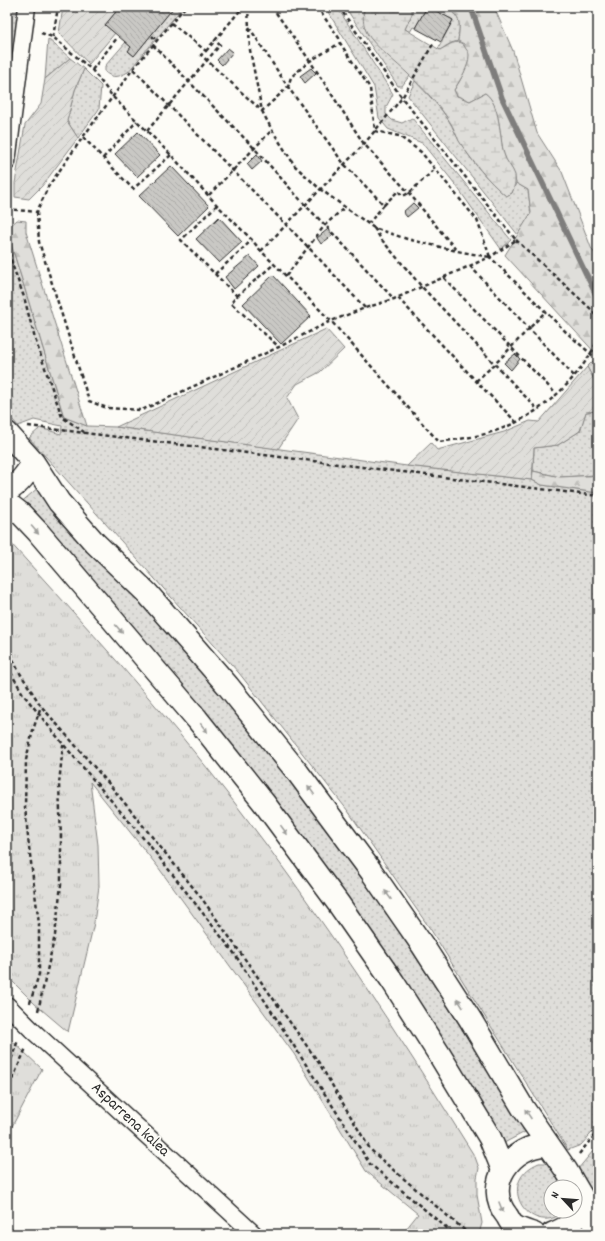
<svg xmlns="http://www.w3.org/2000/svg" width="605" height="1241" font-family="Dekko,sans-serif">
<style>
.grass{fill:url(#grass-dots);stroke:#858482}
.forest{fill:url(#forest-firs);stroke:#858482}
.wetland{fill:url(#wetland-marsh);stroke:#858482}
.park{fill:url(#park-tufts);stroke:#858482}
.garden{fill:url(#garden-furrows);stroke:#858482}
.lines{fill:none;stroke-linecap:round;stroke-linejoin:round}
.stream{stroke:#7e7d7b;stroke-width:5.5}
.building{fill:url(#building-back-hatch);stroke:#2b2b2b}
.street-casing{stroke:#2b2b2b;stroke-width:19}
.secondary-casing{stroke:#2b2b2b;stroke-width:25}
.path{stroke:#2b2b2b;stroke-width:2.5;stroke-dasharray:4 3;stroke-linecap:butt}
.street{stroke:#fdfcf7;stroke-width:16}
.secondary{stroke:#fdfcf7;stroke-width:22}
.oneway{fill:#9e9e9b}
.labels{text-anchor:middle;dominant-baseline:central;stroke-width:3.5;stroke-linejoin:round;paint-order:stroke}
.street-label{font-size:16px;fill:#2b2b2b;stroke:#fdfcf7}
</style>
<defs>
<pattern id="grass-dots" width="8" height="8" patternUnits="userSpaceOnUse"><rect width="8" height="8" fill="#dfdeda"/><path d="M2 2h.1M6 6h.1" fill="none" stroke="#c0bfbb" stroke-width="1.8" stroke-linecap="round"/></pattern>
<pattern id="forest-firs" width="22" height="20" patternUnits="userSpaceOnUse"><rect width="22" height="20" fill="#dfdeda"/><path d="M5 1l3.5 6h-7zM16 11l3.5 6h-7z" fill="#c0bfbb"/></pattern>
<pattern id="wetland-marsh" width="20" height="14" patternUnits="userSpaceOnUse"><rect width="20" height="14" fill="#dfdeda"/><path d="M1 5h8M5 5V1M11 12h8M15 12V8" fill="none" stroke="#c0bfbb"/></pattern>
<pattern id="park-tufts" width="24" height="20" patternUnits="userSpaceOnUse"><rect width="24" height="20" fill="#dfdeda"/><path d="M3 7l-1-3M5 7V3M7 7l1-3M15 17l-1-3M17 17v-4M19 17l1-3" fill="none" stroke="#c0bfbb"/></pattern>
<pattern id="garden-furrows" width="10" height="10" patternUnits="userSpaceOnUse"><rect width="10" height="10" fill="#dfdeda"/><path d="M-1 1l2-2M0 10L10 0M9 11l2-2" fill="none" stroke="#c0bfbb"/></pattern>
<pattern id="building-back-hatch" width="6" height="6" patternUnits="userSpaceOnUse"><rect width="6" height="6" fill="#c9c8c4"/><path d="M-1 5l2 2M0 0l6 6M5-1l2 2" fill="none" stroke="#adaca9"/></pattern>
</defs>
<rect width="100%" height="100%" fill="#fdfcf7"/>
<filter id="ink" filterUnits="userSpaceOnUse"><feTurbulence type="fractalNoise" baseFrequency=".025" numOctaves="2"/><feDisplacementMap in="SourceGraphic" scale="8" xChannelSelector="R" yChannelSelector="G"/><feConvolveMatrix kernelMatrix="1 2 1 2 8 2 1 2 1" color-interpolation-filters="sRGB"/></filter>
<g filter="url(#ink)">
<path class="grass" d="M 7,7 L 19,7 L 7,123 Z
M 174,7 L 183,7 L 128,72 C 119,77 113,79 105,72 L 105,66 L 126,42 L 131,47 L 128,51 L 134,56 Z
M 325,7 L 337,7 L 393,94 L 386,107 L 386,114 L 392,120 L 402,123 L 412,118 L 511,240 L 501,249 L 455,184 L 422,143 L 388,129 L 379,118 L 374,87 Z
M 345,7 L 365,7 L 363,13 L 368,35 L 410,75 L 402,86 L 398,86 Z
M 412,7 L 427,7 L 415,28 L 413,27 L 410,32 L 405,29 L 412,14 Z
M 429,7 L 447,7 C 462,20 460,22 458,41 L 451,43 L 440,50 L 438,49 L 453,20 Z
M 48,39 L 70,58 L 45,79 Z
M 84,69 L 101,86 L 99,109 L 78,138 L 67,121 L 75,90 Z
M 415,81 C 427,94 440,106 449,121 C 453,127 455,134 459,140 C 471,161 488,181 506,196 L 512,193 L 516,183 L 528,190 L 531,213 L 518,235 L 408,96 Z
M 9,227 L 12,247 L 64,417 L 87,426 L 116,427 L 407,466 L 532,480 L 542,485 L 598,493 L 598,1126 L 581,1145 L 568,1150 L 431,930 L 348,811 L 239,673 L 29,438 L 40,428 L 61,434 L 62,426 L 34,420 L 18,426 L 7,413 L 7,233 Z
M 598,356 L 598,381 L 596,383 L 587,367 Z
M 598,411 L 598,475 L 560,477 L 533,471 L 534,448 L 558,445 L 580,431 L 586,412 Z
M 39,487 C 89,544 141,600 190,657 C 245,722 299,789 348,859 C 412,947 469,1039 525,1132 L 504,1143 L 436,1030 L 374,936 L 259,779 L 172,674 L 19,504 Z
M 598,1145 L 598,1157 L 595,1162 L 592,1173 L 598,1185 L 598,1207 L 578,1169 Z
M 539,1163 L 549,1163 L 562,1187 L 551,1187 L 551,1211 L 563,1211 C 561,1213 557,1217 553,1218 C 523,1227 498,1180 539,1163 Z"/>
<path class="forest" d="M 447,7 L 494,7 L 513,51 L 537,133 L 562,172 L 592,250 L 598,257 L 598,356 L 505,255 L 531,213 L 528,190 L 516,183 C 515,180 515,177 514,174 C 512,167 506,162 504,155 C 499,137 501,105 485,93 L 470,101 L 457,96 L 454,90 C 467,70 467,68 464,44 L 458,41 C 460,22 462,20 447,7 Z
M 17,220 L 26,221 L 26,232 L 87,426 L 64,417 L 12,247 L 9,227 Z
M 533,471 L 560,477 L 598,475 L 598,493 L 542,485 L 532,480 Z"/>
<path class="wetland" d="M 365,7 L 412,7 L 412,14 L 405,29 L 440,50 C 449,45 460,36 466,49 C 467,50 469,53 469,55 C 469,67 460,80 454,90 L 457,96 L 470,101 L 485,93 C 501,104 499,136 504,154 C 506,162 513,168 515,175 C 516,182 514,187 512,193 L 506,196 C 488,181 472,161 459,141 C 456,135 454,128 450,122 C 439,104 423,88 408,74 C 398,64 373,45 367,33 C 363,25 362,16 365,7 Z"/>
<path class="park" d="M 7,539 C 85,625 163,710 234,802 C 322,916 399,1035 475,1157 L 479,1168 L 477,1178 L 477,1195 L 482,1223 L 479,1234 L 402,1234 L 418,1214 L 366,1171 L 294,1054 L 158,867 L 90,782 L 98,845 L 99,886 L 94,923 L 68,1032 L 35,1004 L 7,976 L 7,823 L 9,806 L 7,778 Z
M 7,1036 L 42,1069 L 7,1136 Z"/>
<path class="garden" d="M 63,7 L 120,7 L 105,25 L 115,33 L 89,64 L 59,33 Z
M 70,58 L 84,69 L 75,90 L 67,121 L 78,138 L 42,186 L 29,199 L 15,197 L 15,183 L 25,125 L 41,104 L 45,79 Z
M 326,329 L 344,349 L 320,372 L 297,384 L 287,398 L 298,419 L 278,449 L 116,427 Z
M 587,367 L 596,383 L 598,381 L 598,411 L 586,412 L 580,431 L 558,445 L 534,448 L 532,480 L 407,466 L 431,443 L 437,450 L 504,432 L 530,421 L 539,422 Z"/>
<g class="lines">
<path class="stream" d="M 471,7 L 502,98 L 598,299"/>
</g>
<path class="building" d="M 120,7 L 174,7 L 134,56 L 128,51 L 131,47 L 105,25 Z
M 427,7 L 429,7 L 453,20 L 441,42 L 415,28 Z
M 228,48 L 233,52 L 222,65 L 217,60 Z
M 311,68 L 316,73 L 305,83 L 300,76 Z
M 138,132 L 160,155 L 137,177 L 115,154 Z
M 257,154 L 262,161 L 252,170 L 247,164 Z
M 171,166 L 209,206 L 178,236 L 139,196 Z
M 413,203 L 418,208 L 407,217 L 403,212 Z
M 219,217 L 242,242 L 219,263 L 196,239 Z
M 328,229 L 333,235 L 321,244 L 317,238 Z
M 250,256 L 259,266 L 234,289 L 225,277 Z
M 273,275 L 311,316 L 281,344 L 243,304 Z
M 515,354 L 520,359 L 511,370 L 504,363 Z"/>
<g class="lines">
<defs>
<path id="street" d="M 7,162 L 27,7
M 7,1005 L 33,1031 L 254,1234"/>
<path id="secondary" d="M 7,433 L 33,462 L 59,502 L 95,543 L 147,593 L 228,686 L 298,773 L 371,871 L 423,946 L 470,1019 L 523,1108 L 566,1170 L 586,1204 L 598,1231
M 7,491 C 18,485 28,473 33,462
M 7,503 L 21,514 L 38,532 L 197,719 L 264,803 L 338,903 L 393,982 L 439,1054 L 490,1138 L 503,1170
M 534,1234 C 528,1232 520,1230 514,1226 C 511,1224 509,1219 507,1216 C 482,1185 512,1144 548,1145
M 552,1234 C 570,1227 576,1221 586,1204"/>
</defs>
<use href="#street" class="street-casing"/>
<use href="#secondary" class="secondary-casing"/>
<path class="path" d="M 248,7 L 250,50 L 262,111 L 272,130 L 295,166 L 320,189 L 374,228 L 407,239 L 457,251 L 490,257
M 272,7 L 310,61 L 364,144 L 409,193 L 457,251
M 317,7 L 339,38 L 340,43 L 370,88 L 375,131 L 399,136 L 421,152 L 477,220 L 490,257
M 339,7 L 402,98 L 516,240 L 490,257 L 566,332 L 591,354 L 598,363
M 171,23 L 206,51 L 201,55 L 262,111 L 288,87 L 291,77 L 310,61 L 340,43
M 249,27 L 288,87 L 344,164 L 384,205 L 369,223
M 41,33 L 53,37 L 92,70 L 113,97 L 171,155 L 217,205 L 252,240 L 261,251 L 331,321 L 439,442 C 453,440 468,438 481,435 C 532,423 575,386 598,340
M 152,36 L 157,41
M 53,37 L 58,7
M 153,45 L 255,149 L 305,205 L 325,225 L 394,299
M 206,51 L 243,7
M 133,69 L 309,248 L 365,308
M 92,70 L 117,38
M 147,131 L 220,45 L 214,40
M 83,137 L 133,189 L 171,155
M 103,158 L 137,121
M 209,195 L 272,130
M 217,205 L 181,240 L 237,296 L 231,303 L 279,347
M 384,205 L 398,191 L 403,196 L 409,193 L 435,169
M 7,209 L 37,212 L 48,187 L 83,137 L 133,69 L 185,7
M 37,212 L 39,242 L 89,401 L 107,408 L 142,410 L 279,347 L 331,321 L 365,308 L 394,299 L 490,257
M 374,228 L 381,239 L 422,287 L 538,410
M 7,239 L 12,264 L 24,297 L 35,339 L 62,417 L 84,432
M 516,240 L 592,310 L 598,320
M 261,251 L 364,144 L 402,98 L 433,44
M 470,266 L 574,376
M 215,274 L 252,240
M 286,276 L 325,225 L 345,207
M 444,278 L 557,395
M 237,296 L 274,264
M 398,298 L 476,381 L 517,423
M 476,381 L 495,364 L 546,311
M 28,426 L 598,496
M 7,647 L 18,670 L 41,706 L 110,785 L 200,896 L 319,1063 L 370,1149 L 384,1162 L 469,1234
M 7,666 L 23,694 L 63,744 L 155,852 L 234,953 L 370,1164 L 454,1234
M 30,1003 L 39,974 L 39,924 L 29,847 L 25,807 L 26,760 L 33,730 L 41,706
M 38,1011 L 55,935 L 61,885 L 61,839 L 59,784 L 63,745
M 7,1065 L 12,1057 L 18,1040
M 7,1092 L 26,1048
M 579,1154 L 598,1131"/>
<use href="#street" class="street"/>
<use href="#secondary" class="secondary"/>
</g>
<defs><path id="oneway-solid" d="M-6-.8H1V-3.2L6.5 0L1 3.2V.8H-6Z"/></defs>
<g class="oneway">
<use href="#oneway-solid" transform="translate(35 530) rotate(49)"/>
<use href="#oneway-solid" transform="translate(119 629) rotate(50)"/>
<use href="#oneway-solid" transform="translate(204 728) rotate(51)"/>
<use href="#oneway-solid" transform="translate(311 790) rotate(-126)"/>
<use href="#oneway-solid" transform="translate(284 830) rotate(54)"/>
<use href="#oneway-solid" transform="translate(388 895) rotate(-125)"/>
<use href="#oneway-solid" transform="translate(460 1003) rotate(-123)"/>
<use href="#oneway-solid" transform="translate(528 1114) rotate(-124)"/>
<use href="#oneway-solid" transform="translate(501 1207) rotate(68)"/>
</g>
</g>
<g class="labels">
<g class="street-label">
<text transform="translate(130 1120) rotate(43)">Asparrena kalea</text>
</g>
</g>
<rect width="605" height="1241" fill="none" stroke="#fdfcf7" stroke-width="24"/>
<rect x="12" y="12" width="581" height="1217" fill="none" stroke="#2b2b2b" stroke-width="1.5" filter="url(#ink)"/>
<g transform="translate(563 1199) rotate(296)"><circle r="19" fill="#fdfcf7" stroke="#a9a8a5"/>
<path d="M0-3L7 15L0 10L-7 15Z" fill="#2b2b2b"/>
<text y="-6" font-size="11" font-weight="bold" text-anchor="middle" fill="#2b2b2b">N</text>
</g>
</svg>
